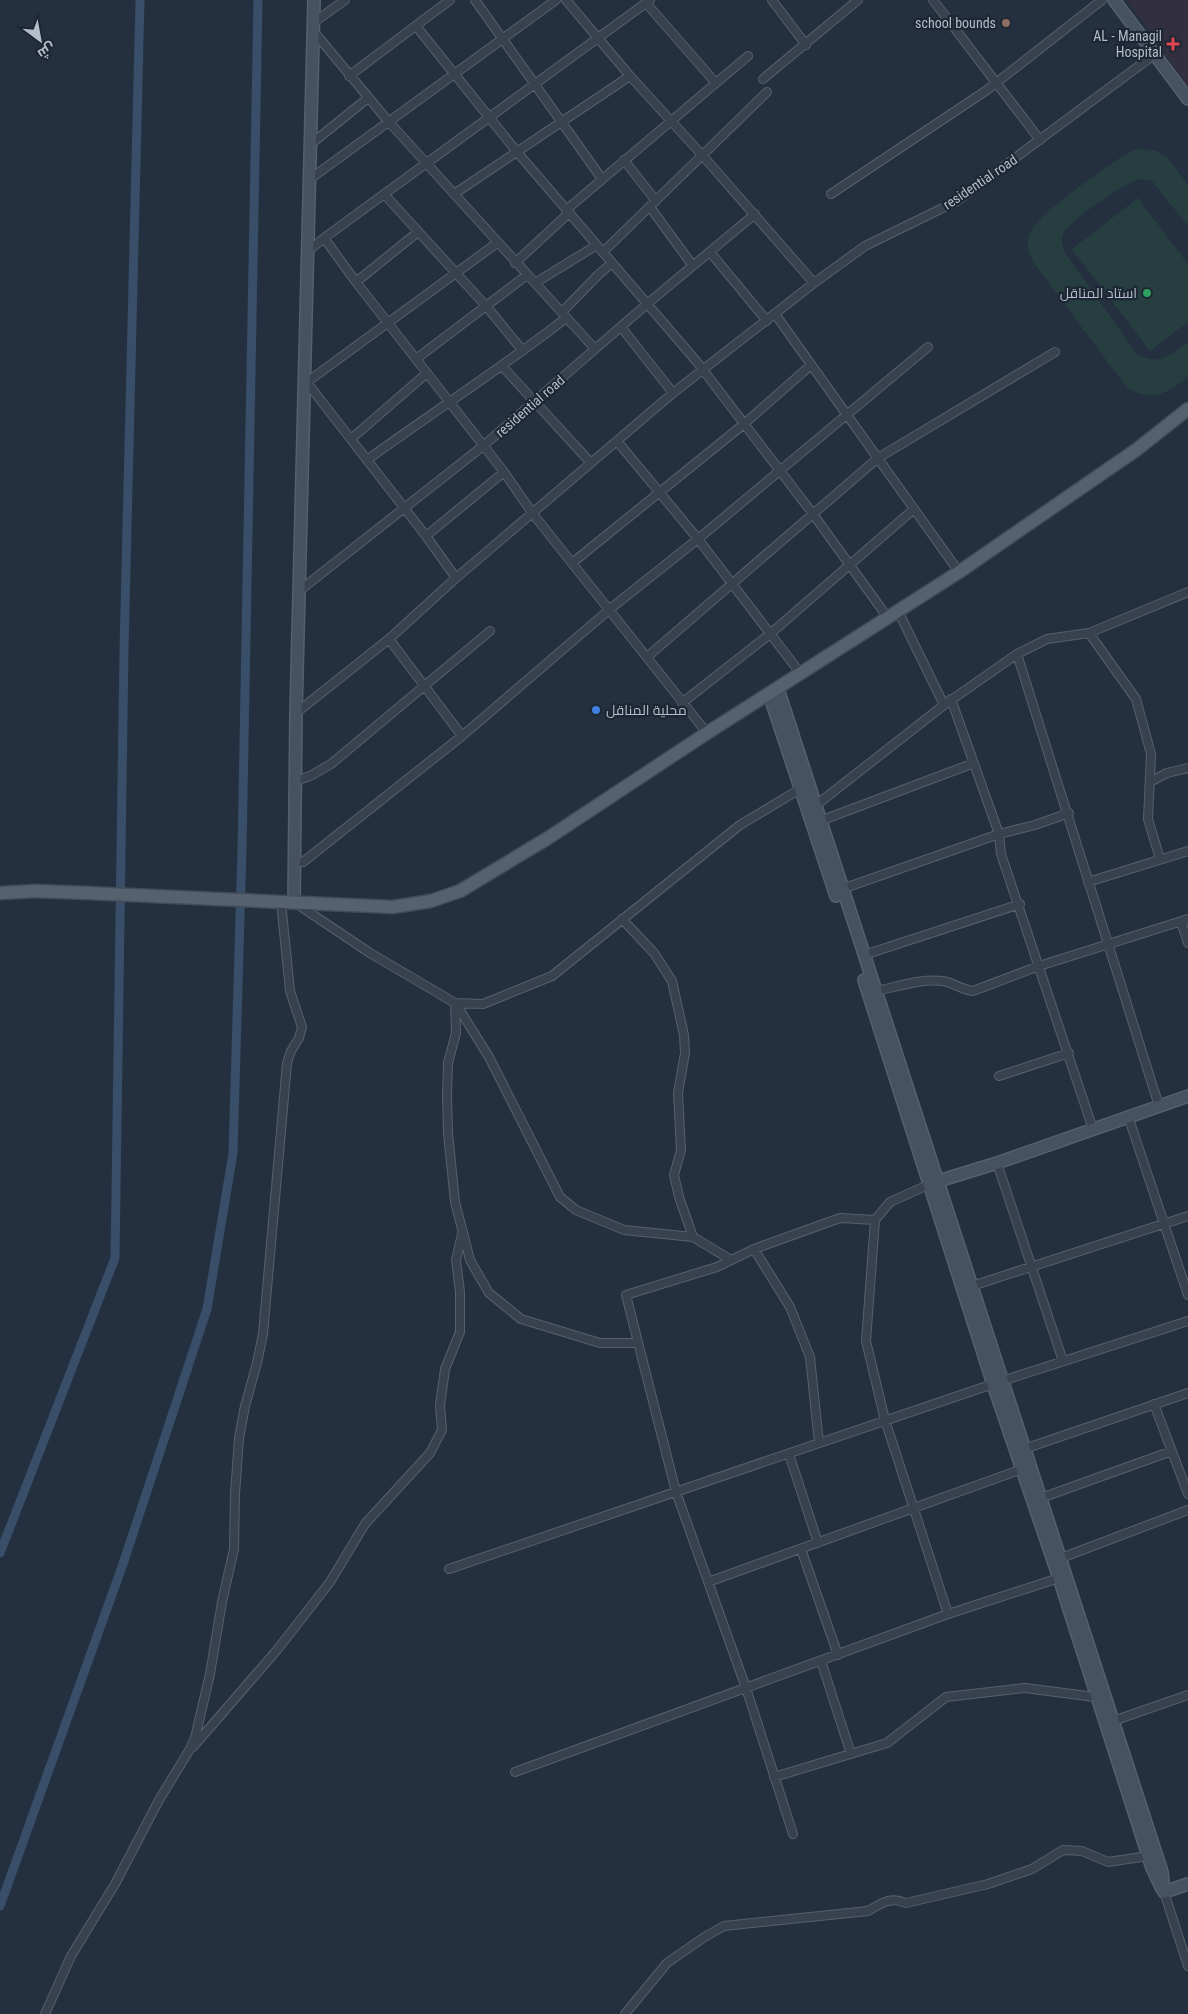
<svg xmlns="http://www.w3.org/2000/svg" width="1188" height="2014" font-family="'Roboto Condensed',Cairo,sans-serif">
<style>
.medical{fill:#323040}
.green{fill:#263e40}
.lines{fill:none;stroke-linecap:round;stroke-linejoin:round}
.canal{stroke:#394e68;stroke-width:9}
.street-casing{stroke:#56606d;stroke-width:10}
.secondary-casing{stroke:#56606d;stroke-width:14}
.primary-casing{stroke:#424b58;stroke-width:15}
.street{stroke:#38424f;stroke-width:8}
.secondary{stroke:#465162;stroke-width:11}
.primary{stroke:#56616f;stroke-width:12}
.education-dot{fill:#8d6e63;stroke:#1d2734;stroke-width:2}
.health-dot{fill:#e0444e;stroke:#1d2734;stroke-width:2}
.leisure-dot{fill:#2e9e5b;stroke:#1d2734;stroke-width:2}
.shop-dot{fill:#3f7fe0;stroke:#1d2734;stroke-width:2}
.labels{text-anchor:middle;dominant-baseline:central;stroke-width:4.5;stroke-linejoin:round;paint-order:stroke}
.poi-label{font-size:14px;fill:#b5bdca;stroke:#1d2734;text-anchor:end}
.street-label{font-size:14px;fill:#b5bdca;stroke:#1d2734}
</style>
<rect width="100%" height="100%" fill="#24303f"/>
<path class="medical" d="M 1127,0 L 1188,0 L 1188,88 L 1143,22 Z"/>
<path class="green" d="M 1143,149 L 1156,151 L 1167,157 L 1188,185 L 1188,226 L 1152,181 C 1149,180 1144,179 1140,179 C 1126,182 1070,220 1063,234 C 1060,240 1063,246 1065,253 L 1137,354 C 1161,367 1168,355 1188,342 L 1188,377 C 1166,394 1154,402 1127,388 L 1033,262 C 1029,254 1026,244 1029,235 C 1037,213 1102,171 1124,155 L 1135,150 Z
M 1138,198 L 1188,264 L 1188,322 L 1150,351 L 1072,249 Z"/>
<g class="lines">
<path class="canal" d="M 0,1553 L 115,1258 L 124,650 L 140,0
M 0,1906 L 123,1564 L 207,1309 L 233,1153 L 242,850 L 258,0"/>
<defs>
<path id="street" d="M 475,0 L 602,179
M 566,0 L 630,76 L 703,156 L 814,283
M 772,0 L 806,45
M 933,0 L 1040,140
M 646,3 L 715,82
M 313,23 L 345,0
M 416,26 L 517,152 L 697,362 L 813,514 L 888,618
M 315,33 L 388,121 L 595,349
M 349,76 L 450,0
M 763,79 L 858,0
M 311,144 L 368,98
M 624,160 L 656,201
M 310,179 L 556,0
M 384,194 L 486,306 L 523,351
M 454,194 L 630,76
M 831,194 L 987,90 L 1102,0
M 650,207 L 693,266
M 566,210 L 748,56
M 324,238 L 650,0
M 307,252 L 324,238 L 356,282 L 504,472 L 533,514 L 707,733
M 603,252 L 767,92
M 710,252 L 767,321
M 515,263 L 569,213
M 356,282 L 418,232
M 535,283 L 597,245
M 562,312 L 598,275 L 612,263
M 775,314 L 959,572
M 621,327 L 673,393
M 416,359 L 527,275
M 502,366 L 591,463
M 305,380 L 426,536 L 504,472
M 307,382 L 497,243
M 351,439 L 427,373
M 617,441 L 698,539 L 801,674
M 367,460 C 433,412 502,368 566,318
M 426,536 L 456,578
M 572,563 L 744,424 L 811,365
M 299,591 L 483,446 L 647,304 L 755,214
M 898,611 L 944,705
M 1089,633 L 1136,699 L 1151,754 L 1148,819 L 1160,859
M 389,639 L 462,736
M 1017,654 L 1159,1106
M 647,657 L 878,458 L 1055,352
M 951,699 L 999,834 L 1001,854 L 1093,1129
M 682,703 L 770,634 L 914,509
M 296,713 L 389,639 L 456,578 L 673,393 L 814,283 L 865,246 L 957,201 L 1155,54
M 295,781 L 310,776 L 331,764 L 490,631
M 1150,782 L 1167,773 L 1188,768
M 815,806 L 944,705 L 1017,654 L 1047,639 L 1089,633 L 1188,592
M 820,821 L 974,763
M 293,861 L 303,862 L 462,736 L 610,609 L 698,539 L 928,347
M 1088,882 L 1188,851
M 842,889 L 999,834 L 1035,825 L 1069,813
M 297,904 L 370,953 L 455,1003 L 483,1004 L 552,976 L 740,825 L 800,789
M 622,919 L 654,953 L 672,981 L 684,1035 L 685,1053 L 678,1093 L 681,1150 L 674,1175 L 679,1197 L 693,1237
M 1181,922 L 1188,943
M 864,955 L 1020,904
M 876,991 C 897,987 921,978 943,981 C 954,983 962,990 973,991 L 1039,966 L 1188,919
M 455,1003 L 456,1033 L 448,1063 L 447,1096 L 448,1133 L 455,1202 L 470,1260 L 489,1293 L 521,1319 L 600,1343 L 638,1343
M 456,1004 L 489,1057 L 560,1197 L 576,1210 L 624,1230 L 693,1237 L 731,1260
M 999,1076 L 1069,1053
M 1128,1116 L 1188,1295
M 997,1163 L 1063,1361
M 875,1220 L 866,1341 L 885,1420 L 948,1614
M 754,1249 L 790,1307 L 810,1357 L 819,1443
M 972,1286 L 1188,1216
M 1002,1381 L 1188,1321
M 1154,1404 L 1188,1494
M 1024,1449 L 1188,1393
M 789,1454 L 818,1543
M 1041,1498 L 1172,1451
M 801,1549 L 838,1655
M 1061,1558 L 1188,1510
M 449,1569 L 993,1384
M 708,1582 L 1022,1469
M 821,1661 L 851,1754
M 1113,1721 L 1188,1695
M 193,1747 L 277,1650 L 330,1582 L 365,1524 L 430,1453 L 442,1430 L 440,1405 L 445,1369 L 460,1332 L 460,1292 L 456,1260 L 462,1234
M 515,1772 L 948,1614 L 1062,1577
M 774,1777 L 887,1743 L 946,1697 L 1025,1688 L 1095,1697
M 793,1834 L 746,1688 L 676,1492 L 626,1295 L 717,1267 L 754,1249 L 840,1218 L 875,1220 L 890,1202 L 928,1185
M 1164,1892 L 1188,1966
M 45,2014 L 71,1956 L 115,1884 L 159,1800 L 190,1749 L 195,1738 L 210,1674 L 222,1602 L 234,1549 L 235,1494 L 239,1438 L 245,1406 L 257,1363 L 263,1334 L 287,1063 L 291,1051 L 299,1038 L 302,1027 L 290,991 L 281,902
M 625,2014 L 667,1963 L 703,1938 L 724,1926 L 868,1911 C 882,1903 890,1896 906,1903 L 988,1884 L 1032,1869 L 1063,1850 L 1082,1851 L 1108,1862 L 1148,1856"/>
<path id="secondary" d="M 1114,0 L 1188,99
M 778,689 L 1162,1872 L 1164,1892
M 769,694 L 836,896
M 294,902 L 296,713 L 314,0
M 864,980 L 993,1384 L 1059,1578 L 1152,1868 L 1162,1889
M 932,1183 L 997,1163 L 1188,1096
M 1164,1892 L 1188,1884"/>
<path id="primary" d="M 0,893 L 36,891 L 87,893 L 393,907 L 431,901 L 460,891 L 548,838 L 707,733 L 959,572 L 1136,450 L 1188,409"/>
</defs>
<use href="#street" class="street-casing"/>
<use href="#secondary" class="secondary-casing"/>
<use href="#primary" class="primary-casing"/>
<use href="#street" class="street"/>
<use href="#secondary" class="secondary"/>
<use href="#primary" class="primary"/>
</g>
<circle class="education-dot" cx="1006" cy="23" r="5"/>
<path class="health-dot" d="M1170.5 36.5h5v5h5v5h-5v5h-5v-5h-5v-5h5z"/>
<circle class="leisure-dot" cx="1147" cy="293" r="5"/>
<circle class="shop-dot" cx="596" cy="710" r="5"/>
<g class="labels">
<g class="poi-label">
<text x="996" y="23">school bounds</text>
<text x="1162" y="36">AL - Managil<tspan x="1162" dy="16">Hospital</tspan></text>
<text x="1137" y="293">استاد المناقل</text>
<text x="606" y="710" text-anchor="start">محلية المناقل</text>
</g>
<g class="street-label">
<text transform="translate(980 182) rotate(-34)">residential road</text>
<text transform="translate(530 406) rotate(-41)">residential road</text>
</g>
</g>
<g transform="translate(40 40) rotate(148)" stroke="#1d2734" stroke-width="4" paint-order="stroke">
<path d="M0-4L9 19L0 12L-9 19Z" fill="#b5bdca"/>
<text y="-8" font-size="14" font-weight="bold" text-anchor="middle" fill="#b5bdca">ش</text>
</g>
</svg>
